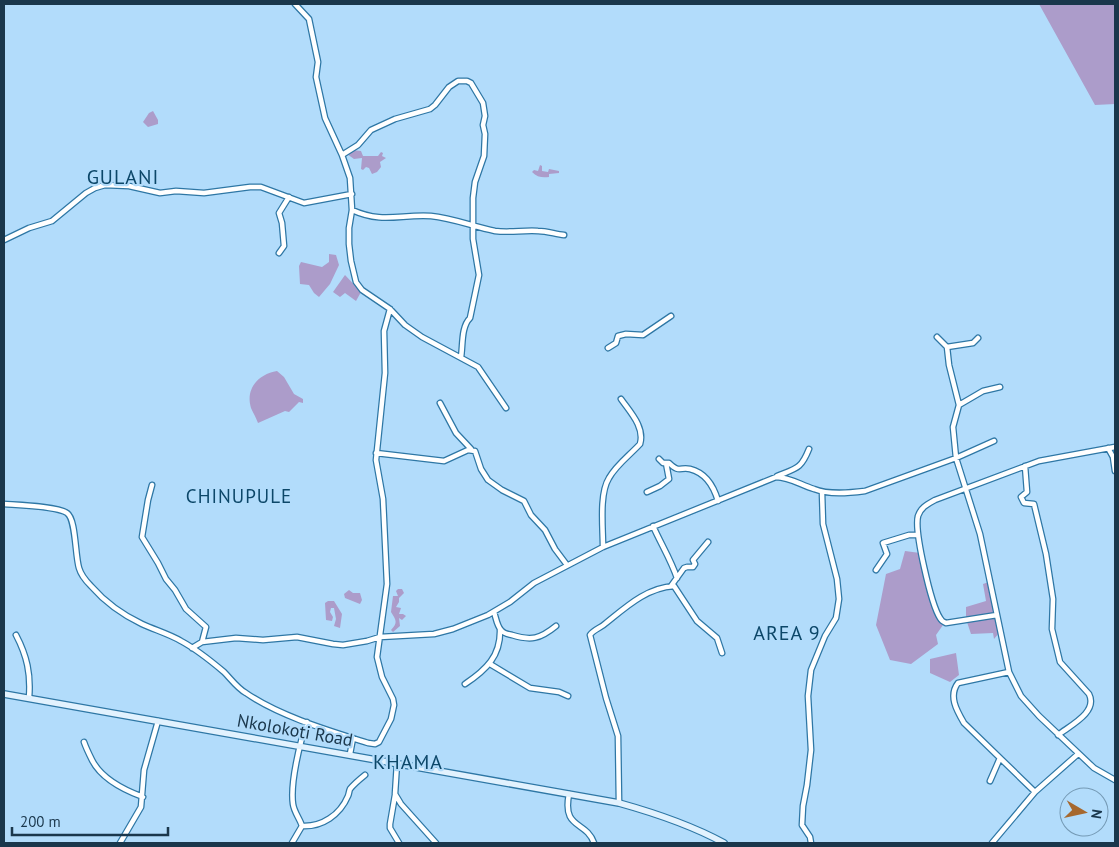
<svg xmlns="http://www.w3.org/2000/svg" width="1119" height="847" font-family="'PT Sans',sans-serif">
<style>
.green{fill:#ac9cca}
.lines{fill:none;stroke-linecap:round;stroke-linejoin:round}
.minor-casing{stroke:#2e77a5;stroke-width:7}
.secondary-casing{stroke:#2e77a5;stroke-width:8}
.minor{stroke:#fff;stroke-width:4.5}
.secondary{stroke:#e2f2fe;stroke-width:5.5}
.labels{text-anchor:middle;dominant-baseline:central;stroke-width:4.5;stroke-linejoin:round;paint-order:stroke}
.street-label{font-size:18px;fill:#1a374c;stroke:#b2dcfb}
.neighbourhood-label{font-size:19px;letter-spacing:1px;fill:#0c4769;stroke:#b2dcfb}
.quarter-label{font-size:20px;letter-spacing:1px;fill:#0c4769;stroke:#b2dcfb}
</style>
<rect width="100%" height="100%" fill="#b2dcfb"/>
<path class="green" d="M 1039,4 L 1115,4 L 1115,104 L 1095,105 Z
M 153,111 L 158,120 L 158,124 L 148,127 L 143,122 L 149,113 Z
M 352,150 L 361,151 L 363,156 L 378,156 L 381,152 L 383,153 L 382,156 L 386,158 L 380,162 L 381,167 L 377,172 L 372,174 L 369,168 L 366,167 L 363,170 L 361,169 L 362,158 L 354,159 L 347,154 Z
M 540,165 L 542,166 L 542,171 L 548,172 L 549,169 L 559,171 L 559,173 L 549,174 L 549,177 C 542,178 537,177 532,172 L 534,170 L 538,171 Z
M 329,254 L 336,255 L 339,265 L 330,284 L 319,297 L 314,293 L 309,285 L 300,284 L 299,266 L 301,262 L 322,267 L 329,262 Z
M 345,275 L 361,292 L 356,301 L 345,293 L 340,297 L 333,292 Z
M 277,371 L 284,377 L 294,394 L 303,399 L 303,403 L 299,402 L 289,412 L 285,411 L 258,423 C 256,417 253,413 251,408 C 245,388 259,374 277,371 Z
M 905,551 L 920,553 L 932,607 L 943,625 L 936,635 L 938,644 L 911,664 L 890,660 L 876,625 L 886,574 L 900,569 Z
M 989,582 L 994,613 L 966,618 L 966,607 L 986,601 L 983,584 Z
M 398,589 L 402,589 L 404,593 L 399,598 L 399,602 L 396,607 L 401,608 L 399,614 L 403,614 L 406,616 L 402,620 L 399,618 L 400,626 L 393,632 L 391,630 C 399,622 395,619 391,612 L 393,596 L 398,596 L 396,591 Z
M 349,590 L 353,593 L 360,593 L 362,600 L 360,604 L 345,598 L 344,594 Z
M 328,601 L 334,601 L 342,614 L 340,628 L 334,626 L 336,619 L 334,608 L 331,608 L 330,612 L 333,617 L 332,621 L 326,620 L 325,603 Z
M 995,617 L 999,633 L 994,639 L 993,633 L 971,634 L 967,622 Z
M 956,653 L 959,675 L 950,682 L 930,673 L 930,659 Z"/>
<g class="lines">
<defs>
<path id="minor" d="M 295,4 L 309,19 L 318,62 L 316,77 L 325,118 L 342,155 L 350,178 L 352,210 L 349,228 L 349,244 L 351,261 L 356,282 L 362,290 L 390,309 L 405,325 L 422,337 L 478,367 L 506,408
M 342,155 L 358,145 L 371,130 L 395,119 L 430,109 L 435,105 L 449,87 L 458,81 L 467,81 L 471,83 L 483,103 L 485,116 L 483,125 L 485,134 L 484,156 L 475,182 L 473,198 L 473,239 L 479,275 L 470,318 C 461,327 463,345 461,357
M 352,210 C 383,224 400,214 431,216 C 453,218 474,227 495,231 C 510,233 523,230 538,231 C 547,231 555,234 564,235
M 4,240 L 29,228 L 52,221 L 86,193 L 95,188 L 105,185 L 129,186 L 160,193 L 176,191 L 204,193 L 250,187 L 261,187 L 304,203 L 352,194
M 279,253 L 284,246 L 282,223 L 279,213 L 289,197
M 937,337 L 947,347 L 973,343 L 978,338
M 947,347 L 949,365 L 959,405
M 608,348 L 616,343 L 618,336 L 626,334 L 643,335 L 671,316
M 1000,387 L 983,391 L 959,405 L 953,427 L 956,458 L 980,534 L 1009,672 L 1021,696 L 1039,716 L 1094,768 L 1115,780
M 440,403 L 456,433 L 471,449
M 1108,448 L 1113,457 L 1115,471
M 376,453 L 444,461 L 468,450 L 475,451 L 481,469 L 488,480 L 502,490 L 524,501 L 531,515 L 545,530 L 555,549 L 567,565
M 659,459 L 663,463 L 669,463 C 679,473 680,467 690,469 C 706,473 714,487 718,501
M 1025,466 L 1027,492 L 1021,497 L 1024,503 L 1034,504 L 1046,554 L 1053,599 L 1052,629 L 1060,662 L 1089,694 C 1098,712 1071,725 1058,735
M 777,476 C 797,468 801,469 809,449
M 152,485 L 148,500 L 142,537 L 158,563 L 166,579 L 175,590 L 186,609 L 206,627 L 202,642
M 647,492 L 660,486 L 669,479 L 666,463
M 4,504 C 18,505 57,506 67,513 C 76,519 75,555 79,568 C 81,575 86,581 91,586 C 105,602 123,615 142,624 C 155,630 169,634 181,641 C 196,649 211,661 224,672 C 231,679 237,688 246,693 C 279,716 330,731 368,743 L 375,744 L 379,742 L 391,719 L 394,705 L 393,699 L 382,677 L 377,657 L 387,584 L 383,499 L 376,460 L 385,373 L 384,331 L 390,309
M 653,526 C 661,544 671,560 677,578
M 603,547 C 603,528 599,494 609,478 C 616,465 630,455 640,444 C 645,427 630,412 621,399
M 876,570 L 887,554 L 883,543 L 909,535 L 918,535
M 671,586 L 684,568 L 687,567 L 693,567 L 695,564 L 693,560 L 708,542
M 494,612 C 496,618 497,626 501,630 C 504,634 508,634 512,635 C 531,641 540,639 556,626
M 997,615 L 946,623 C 942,621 942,621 940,618 C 931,604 914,531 918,516 C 921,507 928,504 935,500 L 1039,461 L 1115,447
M 16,635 C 27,656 31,674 29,698
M 192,648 L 202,642 L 236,638 L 263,640 L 297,637 L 333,644 L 343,645 L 367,641 L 380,637 L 434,634 L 453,629 L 488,615 L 510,602 L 534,583 L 603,547 L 776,477 C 789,477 801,485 814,489 C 829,495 849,493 865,491 L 956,458 L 994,441
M 490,664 L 530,688 L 559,692 L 568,696
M 1009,672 L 958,683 C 948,696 957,711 964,723 L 1035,792
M 465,684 C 486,670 501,656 500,629
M 84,742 C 86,748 89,754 92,760 C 101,778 124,790 143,797
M 350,754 L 353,738
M 397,763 L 395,794 L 401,804 L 436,843
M 990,781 L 1000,758
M 569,794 C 562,830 586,820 594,843
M 395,795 L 390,824 L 390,828 L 399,843
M 619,803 L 618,736 L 606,698 L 590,635 C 594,629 601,628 606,623 C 626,607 646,588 674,586 L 697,621 L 717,638 L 722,653
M 302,826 C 322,827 340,815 348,796 C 349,794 349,791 350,789 C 354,784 360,779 365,775
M 120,843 L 141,807 L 144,770 L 158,721
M 292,843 L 302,826 C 300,819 294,812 293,804 C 290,783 300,742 307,722
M 811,843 L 810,837 L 802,825 L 803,806 L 807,785 L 811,750 L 808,696 L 811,670 L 825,636 L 836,618 L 839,599 L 837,579 L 823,524 L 822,492
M 992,843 L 1035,792 L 1078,754"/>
<path id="secondary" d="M 4,694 L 619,803 C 655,813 691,825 724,843"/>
</defs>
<use href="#minor" class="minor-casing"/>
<use href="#secondary" class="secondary-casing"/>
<use href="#minor" class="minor"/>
<use href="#secondary" class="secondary"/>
</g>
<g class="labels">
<g class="street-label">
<text transform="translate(295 730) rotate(10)">Nkolokoti Road</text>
</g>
<g class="neighbourhood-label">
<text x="239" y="496">CHINUPULE</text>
</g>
<g class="quarter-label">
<text x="123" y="177">GULANI</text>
<text x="787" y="633">AREA 9</text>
<text x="408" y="762">KHAMA</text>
</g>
</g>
<rect width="1119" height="847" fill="none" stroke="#1a374c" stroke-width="10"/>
<g transform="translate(1084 812) rotate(99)"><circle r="24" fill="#b2dcfb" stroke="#759ab5"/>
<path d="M0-4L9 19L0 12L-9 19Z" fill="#a6682e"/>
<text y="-8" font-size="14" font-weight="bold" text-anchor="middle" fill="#1a374c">N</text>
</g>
<path d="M12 827v8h156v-8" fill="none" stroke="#1a374c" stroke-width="2.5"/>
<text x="20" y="827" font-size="15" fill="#1a374c" stroke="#b2dcfb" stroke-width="4" paint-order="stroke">200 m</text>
</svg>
